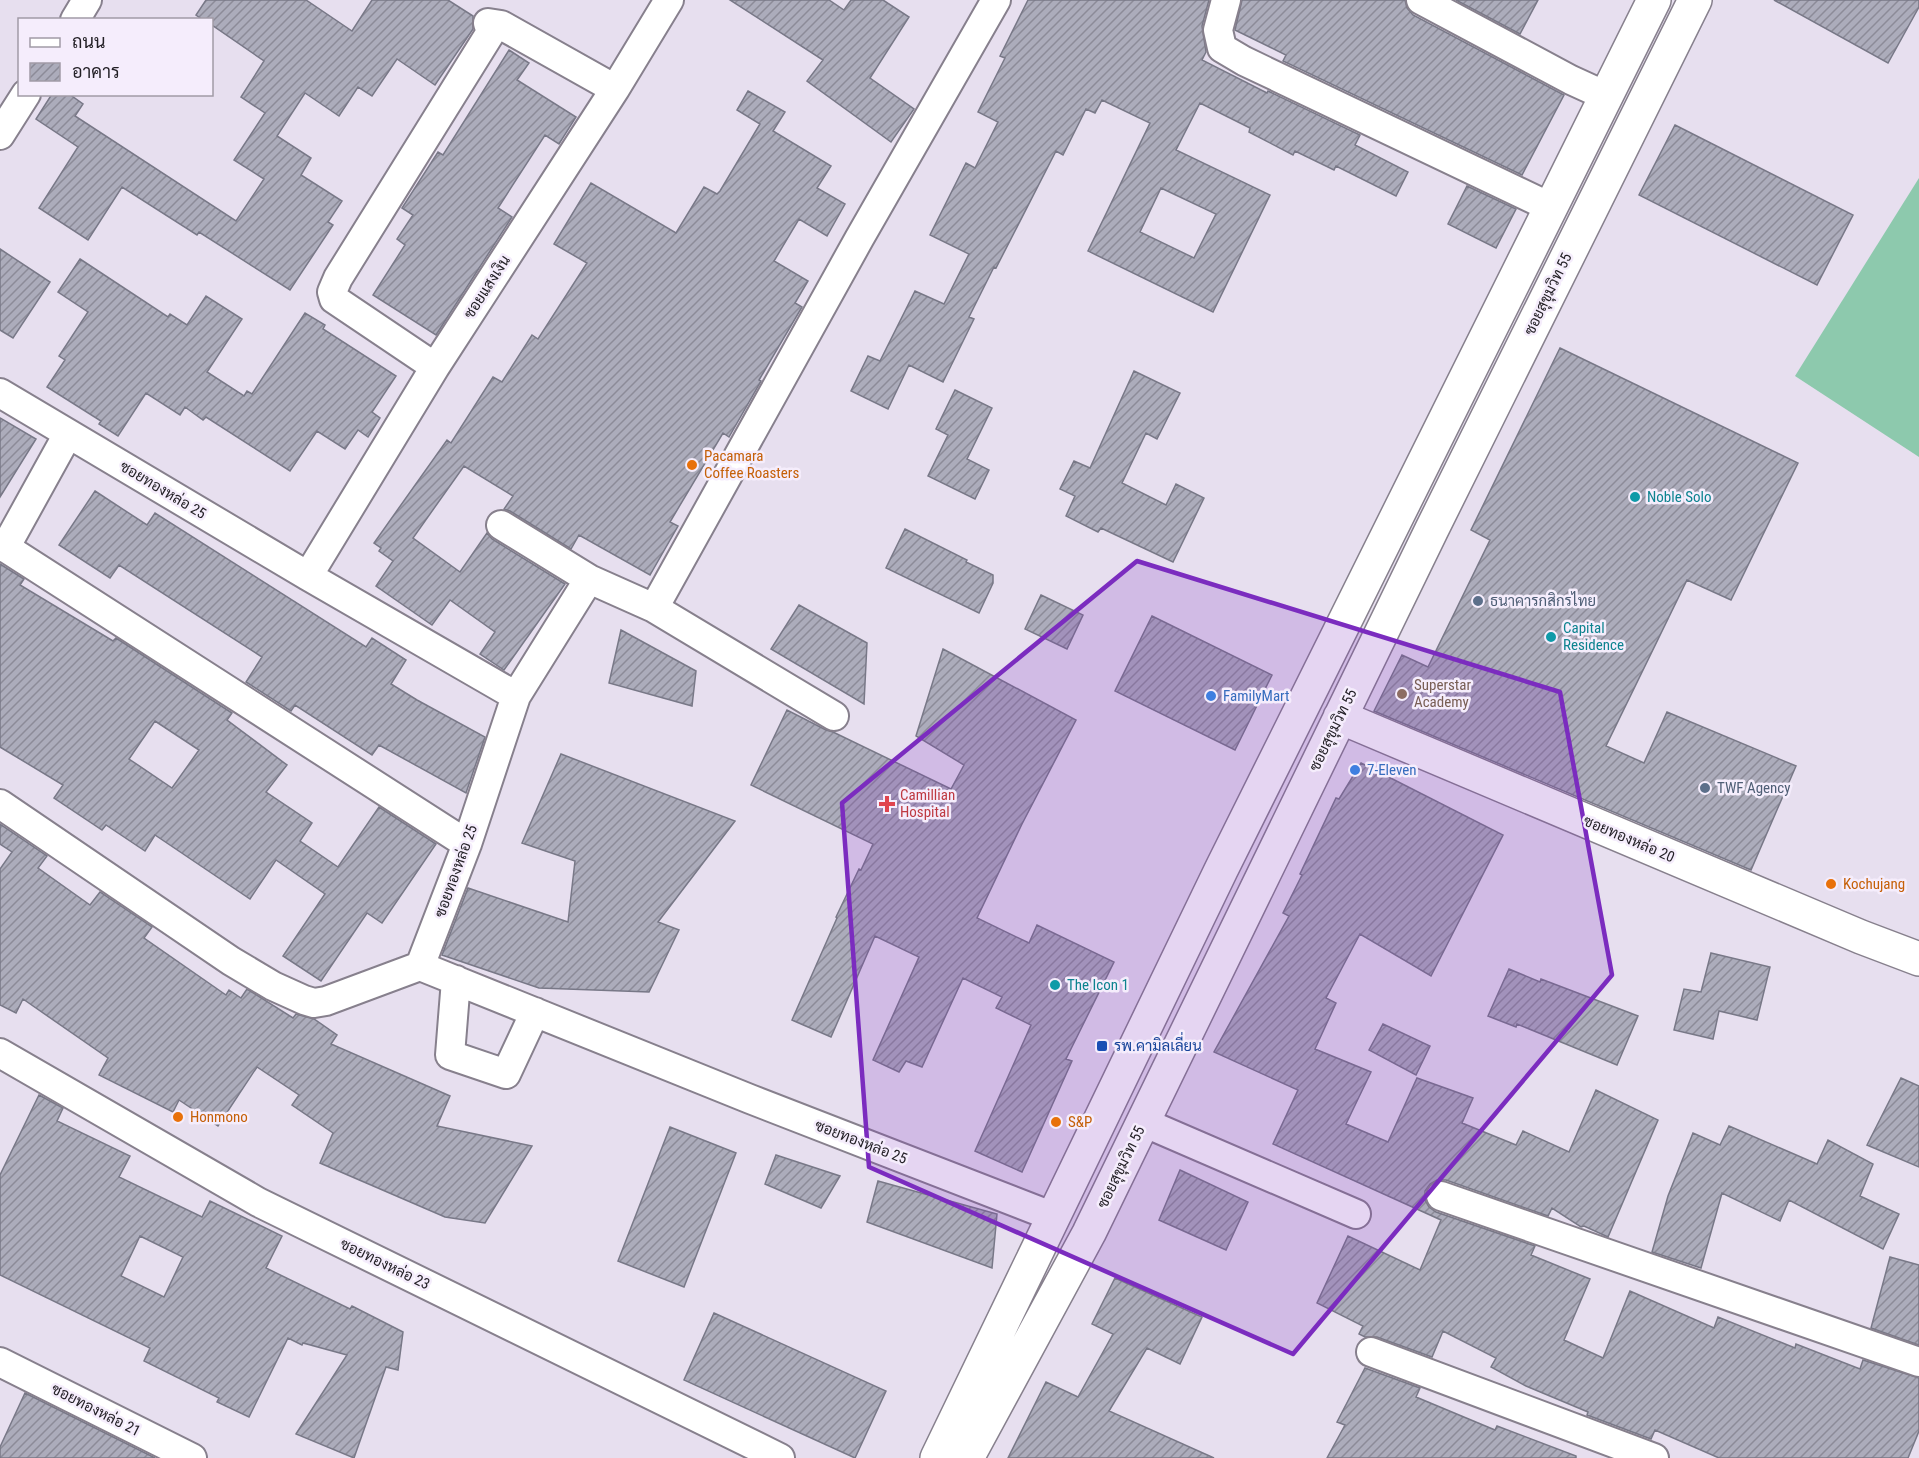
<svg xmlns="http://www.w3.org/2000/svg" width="1919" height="1458" font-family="'Roboto Condensed',Sarabun,sans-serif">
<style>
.grass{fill:#8dc9ad}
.building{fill:url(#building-hatch);stroke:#787887;stroke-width:1.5;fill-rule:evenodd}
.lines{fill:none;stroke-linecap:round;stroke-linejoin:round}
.street-casing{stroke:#87808d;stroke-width:32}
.secondary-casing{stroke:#87808d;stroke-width:36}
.street{stroke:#fff;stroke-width:28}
.secondary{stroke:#fff;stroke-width:33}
.marked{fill:#7b2cbf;fill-opacity:0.2;stroke:#7b2cbf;stroke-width:4.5;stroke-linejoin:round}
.food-dot{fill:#e8710a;stroke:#f5edfc;stroke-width:2}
.culture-dot{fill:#0f9aa8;stroke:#f5edfc;stroke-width:2}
.service-dot{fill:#5c6f8a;stroke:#f5edfc;stroke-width:2}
.education-dot{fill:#8d6e63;stroke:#f5edfc;stroke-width:2}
.shop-dot{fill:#3f7fe0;stroke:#f5edfc;stroke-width:2}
.health-dot{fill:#e0444e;stroke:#f5edfc;stroke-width:2}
.transit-dot{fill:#1a4fb4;stroke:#f5edfc;stroke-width:2}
.labels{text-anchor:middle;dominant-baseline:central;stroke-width:5;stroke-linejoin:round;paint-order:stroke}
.street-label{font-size:15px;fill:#221f25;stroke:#f5edfc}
.food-label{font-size:15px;fill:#c56008;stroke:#f5edfc;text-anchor:start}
.culture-label{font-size:15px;fill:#0d838f;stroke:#f5edfc;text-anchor:start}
.service-label{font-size:15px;fill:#4e5e75;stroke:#f5edfc;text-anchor:start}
.education-label{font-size:15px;fill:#785e54;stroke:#f5edfc;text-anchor:start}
.shop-label{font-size:15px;fill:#366cbe;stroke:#f5edfc;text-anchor:start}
.health-label{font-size:15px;fill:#be3a42;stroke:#f5edfc;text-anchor:start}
.transit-label{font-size:15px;fill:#164399;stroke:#f5edfc;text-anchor:start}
</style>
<defs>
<pattern id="building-hatch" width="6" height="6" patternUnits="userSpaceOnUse" patternTransform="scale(1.5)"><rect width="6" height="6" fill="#acacbb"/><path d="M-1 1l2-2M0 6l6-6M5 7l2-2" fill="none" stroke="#8c8b98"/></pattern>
</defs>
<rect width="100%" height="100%" fill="#e7dfef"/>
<path class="grass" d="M 1919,178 L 1919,457 L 1795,376 Z"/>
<path class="building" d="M 206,0 L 306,0 L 352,31 L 372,0 L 448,0 L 473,16 L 473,29 L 435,85 L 397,59 L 372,96 L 358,87 L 339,116 L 305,93 L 277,136 L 311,158 L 301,175 L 342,201 L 328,222 L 333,225 L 290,290 L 199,232 L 197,235 L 122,187 L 88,240 L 39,208 L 78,147 L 36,119 L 52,94 L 69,94 L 83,104 L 75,116 L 236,221 L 264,179 L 234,160 L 265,113 L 241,97 L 264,61 L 212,25 L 212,20 L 203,20 L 196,15 Z
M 730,0 L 829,0 L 844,10 L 851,0 L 883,0 L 909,17 L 870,78 L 914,109 L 891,142 L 807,81 L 823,60 Z
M 1028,0 L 1209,0 L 1202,26 L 1206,52 L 1202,60 L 1267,93 L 1268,91 L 1360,135 L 1355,145 L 1408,172 L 1396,196 L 1336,166 L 1334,170 L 1295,151 L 1293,155 L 1249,132 L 1250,128 L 1200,103 L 1176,150 L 1270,195 L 1213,312 L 1088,251 L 1150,123 L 1102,100 L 1095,113 L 1086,109 L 1063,155 L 1056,151 L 996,268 L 994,267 L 969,317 L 974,319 L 943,382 L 909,365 L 888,409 L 851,391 L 868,356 L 880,361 L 915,291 L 944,304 L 969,254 L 930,235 L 966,163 L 975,168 L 998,122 L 978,112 L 1005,58 L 1000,56 ZM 1161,188 L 1216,214 L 1194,258 L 1140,232 Z
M 1242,0 L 1405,0 L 1407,8 L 1413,15 L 1564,95 L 1522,175 L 1283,61 L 1286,55 L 1235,30 Z
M 1456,0 L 1538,0 L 1520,34 Z
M 1774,0 L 1919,0 L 1919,7 L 1888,63 Z
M 509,50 L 529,63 L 517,80 L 576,117 L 559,144 L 545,135 L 498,208 L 512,217 L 436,335 L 373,295 L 405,245 L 397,239 L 413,215 L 402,208 L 438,152 L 443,155 Z
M 748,91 L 785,112 L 773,131 L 831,166 L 817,188 L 845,204 L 827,236 L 799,219 L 774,261 L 808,281 L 795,303 L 802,307 L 759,380 L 761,381 L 729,437 L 723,433 L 670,522 L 678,526 L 650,575 L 579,535 L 571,549 L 510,511 L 504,509 L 513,496 L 464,466 L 413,538 L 460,572 L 487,533 L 492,539 L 565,584 L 504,670 L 480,654 L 495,632 L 450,600 L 432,625 L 376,586 L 393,561 L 379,551 L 381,548 L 374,543 L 447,440 L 451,443 L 493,377 L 502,382 L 532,335 L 538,339 L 587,263 L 554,244 L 591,183 L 676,233 L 704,187 L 717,194 L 720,191 L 760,124 L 737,110 Z
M 1675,125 L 1853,215 L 1817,285 L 1639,195 Z
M 1467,186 L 1516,209 L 1496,248 L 1448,224 Z
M 0,249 L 50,282 L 13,338 L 0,330 Z
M 80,259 L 168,317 L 170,314 L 187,325 L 206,296 L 242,319 L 207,372 L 244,396 L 247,391 L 252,394 L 305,313 L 325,325 L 323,329 L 396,376 L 372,412 L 380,418 L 368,437 L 358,430 L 345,449 L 317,431 L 290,471 L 206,417 L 203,420 L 185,407 L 180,415 L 146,393 L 118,436 L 99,424 L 101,421 L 47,387 L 65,360 L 59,356 L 88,312 L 58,292 Z
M 1560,348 L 1798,463 L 1731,600 L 1687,580 L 1606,746 L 1644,763 L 1667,712 L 1796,766 L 1751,870 L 1374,711 L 1402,655 L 1428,667 L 1490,540 L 1471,530 Z
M 1134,371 L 1180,393 L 1157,439 L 1146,433 L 1122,483 L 1166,505 L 1176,484 L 1204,498 L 1173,562 L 1101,528 L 1098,532 L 1066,516 L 1075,496 L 1060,489 L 1074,461 L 1090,468 Z
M 955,390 L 992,408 L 967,459 L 989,470 L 975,499 L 928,476 L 948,435 L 936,429 Z
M 0,418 L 36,439 L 0,497 Z
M 95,491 L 147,525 L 155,513 L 366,647 L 372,638 L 406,660 L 391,684 L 417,700 L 485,737 L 466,793 L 379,745 L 372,755 L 295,705 L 291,711 L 246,682 L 262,657 L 119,565 L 110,578 L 59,545 Z
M 905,529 L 967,560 L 966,562 L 993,575 L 993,583 L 979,613 L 886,568 Z
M 0,564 L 24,579 L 20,585 L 113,641 L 116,638 L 232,713 L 227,720 L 287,765 L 266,792 L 312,823 L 300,841 L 338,867 L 379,807 L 436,844 L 382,923 L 367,913 L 321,981 L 283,956 L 325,894 L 276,860 L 250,899 L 155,835 L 145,851 L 106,825 L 102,830 L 54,798 L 63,785 L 0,747 ZM 155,721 L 199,750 L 172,788 L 129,759 Z
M 1041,595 L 1083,615 L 1067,649 L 1025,629 Z
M 799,605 L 867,643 L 864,704 L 771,649 Z
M 1152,616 L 1272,675 L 1235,750 L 1115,691 Z
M 621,630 L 696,671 L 692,706 L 609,683 Z
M 943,649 L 1076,720 L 1022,824 L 977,918 L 1029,943 L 1037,925 L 1114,962 L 1066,1059 L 1072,1061 L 1022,1172 L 975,1151 L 1031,1025 L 996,1008 L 1002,997 L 963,978 L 922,1067 L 906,1061 L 899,1072 L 873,1060 L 919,957 L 875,936 L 831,1037 L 792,1020 L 837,918 L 836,917 L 859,869 L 861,870 L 873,844 L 751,785 L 787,710 L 826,730 L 833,732 L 951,789 L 964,765 L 916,736 Z
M 561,754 L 735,821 L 658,922 L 679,930 L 649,992 L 539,988 L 442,955 L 468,888 L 568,922 L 575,861 L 522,843 Z
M 1361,763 L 1503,835 L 1431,976 L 1360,934 L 1326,998 L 1336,1003 L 1315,1049 L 1371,1072 L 1346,1124 L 1388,1142 L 1417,1078 L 1473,1098 L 1462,1123 L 1516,1145 L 1523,1131 L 1569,1152 L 1596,1090 L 1658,1120 L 1608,1237 L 1584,1226 L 1581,1227 L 1552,1208 L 1548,1216 L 1446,1180 L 1437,1180 L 1430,1184 L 1425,1191 L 1425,1200 L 1429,1207 L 1436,1212 L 1535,1246 L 1531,1255 L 1590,1279 L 1564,1340 L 1603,1358 L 1630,1291 L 1714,1328 L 1718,1317 L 1795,1348 L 1796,1344 L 1860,1369 L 1863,1360 L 1919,1378 L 1919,1431 L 1908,1458 L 1719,1458 L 1655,1430 L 1651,1439 L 1587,1415 L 1588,1412 L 1526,1386 L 1491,1367 L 1496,1358 L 1443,1331 L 1432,1357 L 1377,1337 L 1365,1337 L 1359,1334 L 1363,1326 L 1317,1303 L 1348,1236 L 1420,1270 L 1441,1220 L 1273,1144 L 1298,1090 L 1214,1052 L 1289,916 L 1283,913 L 1302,875 L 1300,874 L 1336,798 L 1339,799 Z
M 0,824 L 47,856 L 38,868 L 90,905 L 100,892 L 152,927 L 144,938 L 226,995 L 229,990 L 241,998 L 247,989 L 293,1018 L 296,1014 L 314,1019 L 337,1035 L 331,1044 L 450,1096 L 437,1126 L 532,1146 L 485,1223 L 445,1217 L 320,1163 L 333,1133 L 292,1105 L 299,1095 L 257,1067 L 218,1126 L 179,1100 L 173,1112 L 99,1075 L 108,1058 L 23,999 L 16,1013 L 0,1005 L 0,869 L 12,852 L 0,844 Z
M 1711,953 L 1770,967 L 1757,1020 L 1719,1011 L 1713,1039 L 1674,1030 L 1684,989 L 1701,992 Z
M 1509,969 L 1540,982 L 1541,979 L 1638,1016 L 1617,1065 L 1517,1024 L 1516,1027 L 1488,1016 Z
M 1383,1024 L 1430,1046 L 1416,1075 L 1369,1050 Z
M 1901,1078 L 1919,1086 L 1919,1167 L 1867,1145 Z
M 39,1095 L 63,1108 L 57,1121 L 130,1156 L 119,1177 L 202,1217 L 210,1201 L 282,1236 L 266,1268 L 350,1309 L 352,1306 L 403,1332 L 398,1370 L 386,1367 L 354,1458 L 296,1434 L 347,1355 L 303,1343 L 302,1345 L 288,1338 L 249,1417 L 217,1402 L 219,1398 L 144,1361 L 150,1348 L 0,1275 L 0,1175 ZM 140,1236 L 183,1257 L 164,1297 L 121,1276 Z
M 1729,1126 L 1817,1164 L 1828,1140 L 1873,1164 L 1860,1196 L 1899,1214 L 1883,1249 L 1789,1200 L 1780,1221 L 1722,1193 L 1701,1268 L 1652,1252 L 1668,1196 L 1693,1133 L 1720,1145 Z
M 670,1127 L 736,1153 L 684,1287 L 618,1261 Z
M 776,1155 L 840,1176 L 821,1208 L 765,1184 Z
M 1180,1170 L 1248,1202 L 1226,1250 L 1159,1220 Z
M 878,1181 L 997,1214 L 992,1268 L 867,1222 Z
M 1890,1257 L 1919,1265 L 1919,1345 L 1871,1328 Z
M 1115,1278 L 1202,1317 L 1180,1364 L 1147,1348 L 1109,1411 L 1214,1458 L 1008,1458 L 1046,1382 L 1078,1397 L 1113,1334 L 1092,1324 Z
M 714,1313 L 886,1391 L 855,1458 L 684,1380 Z
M 1365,1368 L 1420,1388 L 1416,1397 L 1495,1430 L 1497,1426 L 1576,1456 L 1576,1458 L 1327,1458 L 1345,1425 L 1337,1422 Z
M 25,1393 L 155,1458 L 0,1458 L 0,1447 Z"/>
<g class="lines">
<defs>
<path id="street" d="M 1226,0 L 1218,30 L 1222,48 L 1244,61 L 1550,207
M 1421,0 L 1571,80 L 1606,96
M 75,20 L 87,0
M 0,135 L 26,94
M 435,367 L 334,299 L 332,292 L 338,278 L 491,32 L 488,23 L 501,25 L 615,89
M 0,393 L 308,576 L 516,696
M 501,525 L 589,579
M 0,544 L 467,844
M 5,548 L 68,434
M 308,576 L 435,367 L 615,89 L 669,0
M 654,608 L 834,716
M 0,804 L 231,961 L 273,986 L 304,1000 L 314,1003 L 326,1001 L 420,966
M 420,966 L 467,844 L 516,696 L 589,579 L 654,608 L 859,239 L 996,0
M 420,966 L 750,1099 L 1054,1217
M 456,980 L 450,1055 L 506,1074 L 535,1012
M 0,1053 L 258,1202 L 780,1458
M 1143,1122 L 1356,1214
M 1441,1196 L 1919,1362
M 1371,1352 L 1654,1458
M 0,1362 L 192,1458"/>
<path id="secondary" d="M 1340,717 L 1861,937 L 1919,959
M 937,1458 L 1221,870 L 1654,0
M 967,1458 L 1089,1233 L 1432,529 L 1695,0"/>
</defs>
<use href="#street" class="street-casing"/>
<use href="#secondary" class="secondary-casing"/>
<use href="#street" class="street"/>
<use href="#secondary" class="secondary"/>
</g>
<path class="marked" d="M 1137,561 L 1560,692 L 1612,975 L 1293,1354 L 869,1167 L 842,803 Z"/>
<g class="food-dot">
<circle cx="692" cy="465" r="6"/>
<circle cx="1831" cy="884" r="6"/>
<circle cx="178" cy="1117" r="6"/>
<circle cx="1056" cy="1122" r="6"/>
</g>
<g class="culture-dot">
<circle cx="1635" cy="497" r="6"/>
<circle cx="1551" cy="637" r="6"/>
<circle cx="1055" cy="985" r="6"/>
</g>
<g class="service-dot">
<circle cx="1478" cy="601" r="6"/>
<circle cx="1705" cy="788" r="6"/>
</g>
<circle class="education-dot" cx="1402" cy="694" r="6"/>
<g class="shop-dot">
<circle cx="1211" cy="696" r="6"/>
<circle cx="1355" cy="770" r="6"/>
</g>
<path class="health-dot" d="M884 795h6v6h6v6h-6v6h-6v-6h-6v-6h6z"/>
<rect class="transit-dot" x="1096" y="1040" width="12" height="12" rx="3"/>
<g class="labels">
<g class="street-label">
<text transform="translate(487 287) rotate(-57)">ซอยแสงเงิน</text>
<text transform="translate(1548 294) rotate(-64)">ซอยสุขุมวิท 55</text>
<text transform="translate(163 490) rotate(31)">ซอยทองหล่อ 25</text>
<text transform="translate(1333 730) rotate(-64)">ซอยสุขุมวิท 55</text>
<text transform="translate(1629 839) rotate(23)">ซอยทองหล่อ 20</text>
<text transform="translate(456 871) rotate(-70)">ซอยทองหล่อ 25</text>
<text transform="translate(861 1142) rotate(21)">ซอยทองหล่อ 25</text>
<text transform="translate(1121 1167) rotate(-64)">ซอยสุขุมวิท 55</text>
<text transform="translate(385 1264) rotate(26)">ซอยทองหล่อ 23</text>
<text transform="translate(96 1410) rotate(27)">ซอยทองหล่อ 21</text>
</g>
<g class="food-label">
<text x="704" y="456">Pacamara<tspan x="704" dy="17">Coffee Roasters</tspan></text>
<text x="1843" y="884">Kochujang</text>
<text x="190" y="1117">Honmono</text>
<text x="1068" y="1122">S&amp;P</text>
</g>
<g class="culture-label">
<text x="1647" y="497">Noble Solo</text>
<text x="1563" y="628">Capital<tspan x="1563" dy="17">Residence</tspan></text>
<text x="1067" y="985">The Icon 1</text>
</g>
<g class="service-label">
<text x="1490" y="601">ธนาคารกสิกรไทย</text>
<text x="1717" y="788">TWF Agency</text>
</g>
<g class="education-label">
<text x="1414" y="685">Superstar<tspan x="1414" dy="17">Academy</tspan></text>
</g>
<g class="shop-label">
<text x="1223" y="696">FamilyMart</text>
<text x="1367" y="770">7-Eleven</text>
</g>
<g class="health-label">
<text x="900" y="795">Camillian<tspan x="900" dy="17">Hospital</tspan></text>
</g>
<g class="transit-label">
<text x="1114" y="1046">รพ.คามิลเลี่ยน</text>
</g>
</g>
<rect x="18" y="18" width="195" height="78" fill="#f5edfc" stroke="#a19ba6" stroke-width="1.5"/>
<rect x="30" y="38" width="30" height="9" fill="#ffffff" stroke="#a19ba6" stroke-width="1.5"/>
<text x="72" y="48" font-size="18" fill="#221f25">ถนน</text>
<rect x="30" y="63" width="30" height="18" fill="url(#building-hatch)" stroke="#a19ba6" stroke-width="1.5"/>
<text x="72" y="78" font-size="18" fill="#221f25">อาคาร</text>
</svg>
